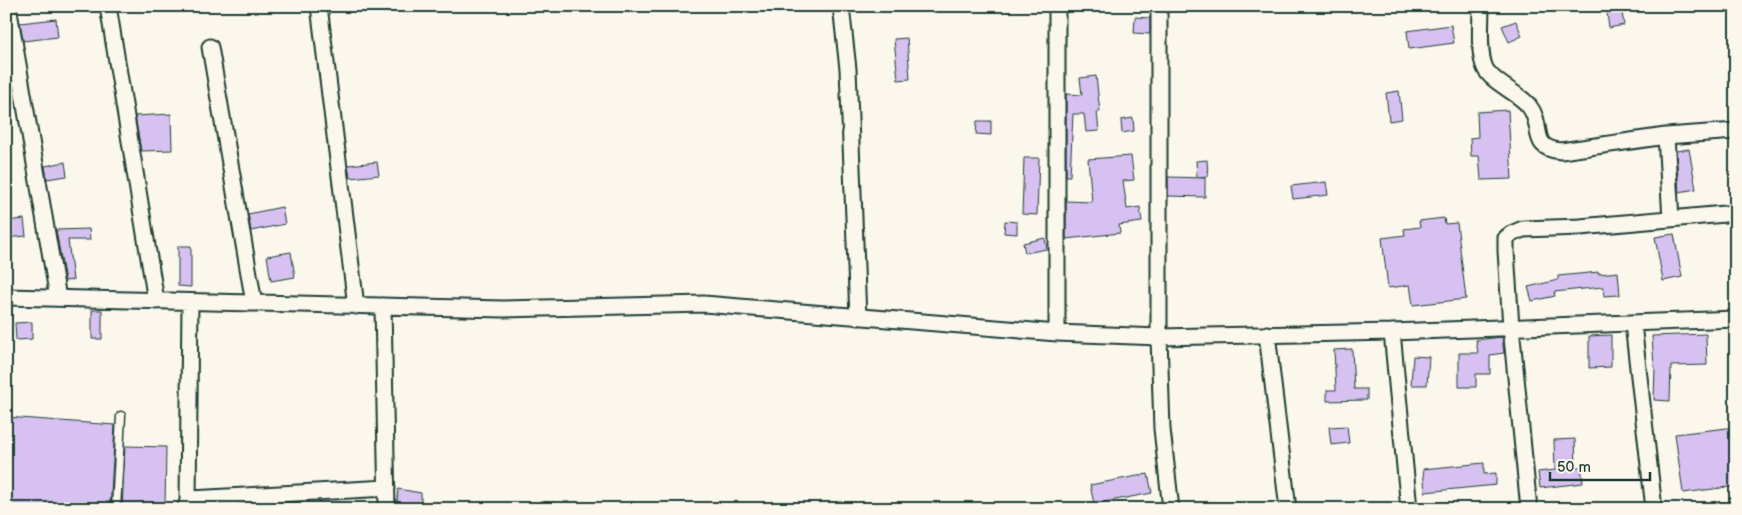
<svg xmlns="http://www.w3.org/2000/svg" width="1742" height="515" font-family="'Balsamiq Sans',sans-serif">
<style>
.building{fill:#d6c1f1;stroke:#1f3d34}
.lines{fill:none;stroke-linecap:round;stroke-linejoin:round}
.lane-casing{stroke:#1f3d34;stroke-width:11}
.street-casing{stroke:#1f3d34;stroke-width:19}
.lane{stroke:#fbf7ec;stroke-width:8}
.street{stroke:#fbf7ec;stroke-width:15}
</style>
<rect width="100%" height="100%" fill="#fbf7ec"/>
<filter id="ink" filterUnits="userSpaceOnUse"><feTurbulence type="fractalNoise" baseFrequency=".02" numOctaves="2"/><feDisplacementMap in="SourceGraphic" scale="10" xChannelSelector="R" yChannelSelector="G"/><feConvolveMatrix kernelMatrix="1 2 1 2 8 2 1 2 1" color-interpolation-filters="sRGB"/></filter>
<g filter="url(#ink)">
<path class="building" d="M 1606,6 L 1621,6 L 1624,25 L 1609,28 Z
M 1135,17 L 1150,18 L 1150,34 L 1134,33 Z
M 56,19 L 58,37 L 23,41 L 20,23 Z
M 1516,21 L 1522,36 L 1509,42 L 1502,26 Z
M 1451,25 L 1454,43 L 1409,49 L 1407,31 Z
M 907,38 L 910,79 L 898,80 L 894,39 Z
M 1096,76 L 1100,112 L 1097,112 L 1099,131 L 1086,132 L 1084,114 L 1073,114 L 1070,176 L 1066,176 L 1066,94 L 1082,95 L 1080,78 Z
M 1399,91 L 1402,119 L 1389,121 L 1386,93 Z
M 1508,110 L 1512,179 L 1481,180 L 1479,156 L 1471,156 L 1470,138 L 1478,137 L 1477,112 Z
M 171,114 L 172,150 L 141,151 L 135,116 Z
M 1133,118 L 1134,131 L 1122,133 L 1121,120 Z
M 977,121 L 991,121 L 991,135 L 976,134 Z
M 1689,149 L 1696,189 L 1679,192 L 1676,151 Z
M 1131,156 L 1134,180 L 1123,181 L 1127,209 L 1140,207 L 1142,222 L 1119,225 L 1120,233 L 1066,239 L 1066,201 L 1092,202 L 1088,159 Z
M 1024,158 L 1039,158 L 1037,215 L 1022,214 Z
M 1207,160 L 1208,176 L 1197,177 L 1196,161 Z
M 65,162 L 67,176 L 47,179 L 45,166 Z
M 377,162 L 379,175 L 350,178 L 348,165 Z
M 1168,177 L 1205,178 L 1205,197 L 1168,196 Z
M 1326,182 L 1328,195 L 1293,199 L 1291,186 Z
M 282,207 L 285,224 L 251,231 L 248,214 Z
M 1444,218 L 1445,224 L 1457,223 L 1466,299 L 1413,305 L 1410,285 L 1388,288 L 1382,238 L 1405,235 L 1404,229 L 1420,227 L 1419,221 Z
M 24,219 L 26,236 L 6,238 L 6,221 Z
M 1005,221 L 1017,222 L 1017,234 L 1004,233 Z
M 89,229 L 90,240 L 68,240 L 73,280 L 65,281 L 56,230 Z
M 1674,234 L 1682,277 L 1663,281 L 1655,237 Z
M 1045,238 L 1047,249 L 1025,253 L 1023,243 Z
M 178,246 L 191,246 L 191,287 L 178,286 Z
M 291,252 L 295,277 L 271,281 L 267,256 Z
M 1599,272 L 1599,274 L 1618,272 L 1620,295 L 1604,296 L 1603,287 L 1554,292 L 1555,296 L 1532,301 L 1528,287 L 1558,280 L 1558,276 Z
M 92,310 L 102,310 L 102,339 L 92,339 Z
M 32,322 L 32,339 L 16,340 L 15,323 Z
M 1706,334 L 1707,365 L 1671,366 L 1670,401 L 1654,400 L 1655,367 L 1654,367 L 1652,336 Z
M 1611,335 L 1611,367 L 1589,368 L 1589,336 Z
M 1502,337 L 1504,353 L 1490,355 L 1490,374 L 1476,374 L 1476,387 L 1459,387 L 1459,353 L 1478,353 L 1476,340 Z
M 1352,349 L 1354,389 L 1367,389 L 1367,400 L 1327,401 L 1327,390 L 1336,390 L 1334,350 Z
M 1413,356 L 1429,357 L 1427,385 L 1411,385 Z
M 6,417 L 115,425 L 110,509 L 6,509 Z
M 1347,426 L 1349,443 L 1331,445 L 1329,427 Z
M 1736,427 L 1736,486 L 1683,493 L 1675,434 Z
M 1575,439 L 1576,467 L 1581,467 L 1583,483 L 1540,488 L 1538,472 L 1555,470 L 1554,440 Z
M 125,446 L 166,447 L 165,509 L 122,509 Z
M 1484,463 L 1484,474 L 1496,473 L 1496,485 L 1425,492 L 1423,469 Z
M 1148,474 L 1152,493 L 1094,504 L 1090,485 Z
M 398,489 L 421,493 L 421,504 L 413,504 L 413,505 L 397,504 Z"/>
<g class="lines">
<defs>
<path id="lane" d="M 116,509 L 121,416"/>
<path id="street" d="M 8,6 L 58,298
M 108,6 L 156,301
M 319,6 L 356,306
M 841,6 L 848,69 L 858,317
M 1057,6 L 1057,333
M 1159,6 L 1159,337 L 1162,429 L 1171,509
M 1481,6 C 1481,23 1478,53 1485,68 C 1492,83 1518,92 1529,106 C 1545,126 1528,148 1561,151 L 1666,136 L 1736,131
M 210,47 L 254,303
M 1666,136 L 1671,219
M 6,297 L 503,309 L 704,304 L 1057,333 L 1159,337 L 1392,332 L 1736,319
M 383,306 L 387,509
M 1633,324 L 1654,509
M 1392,332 L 1409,509
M 1267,334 L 1288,509
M 188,501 L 191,499 L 387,488
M 185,509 L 188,501 L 190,302
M 1529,509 L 1511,327 L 1506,251 L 1506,238 L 1511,234 L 1523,229 L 1580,227 L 1736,213"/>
</defs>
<use href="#lane" class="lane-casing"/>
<use href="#street" class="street-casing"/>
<use href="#lane" class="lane"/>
<use href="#street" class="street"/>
</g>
</g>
<rect width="1742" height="515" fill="none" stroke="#fbf7ec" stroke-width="25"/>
<rect x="12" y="12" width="1717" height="490" fill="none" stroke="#1f3d34" stroke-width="2" filter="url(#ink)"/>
<path d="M1550 472v8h100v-8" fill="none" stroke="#1f3d34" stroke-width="2.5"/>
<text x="1557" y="472" font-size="15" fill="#1f3d34" stroke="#fbf7ec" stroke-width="4" paint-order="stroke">50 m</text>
</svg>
